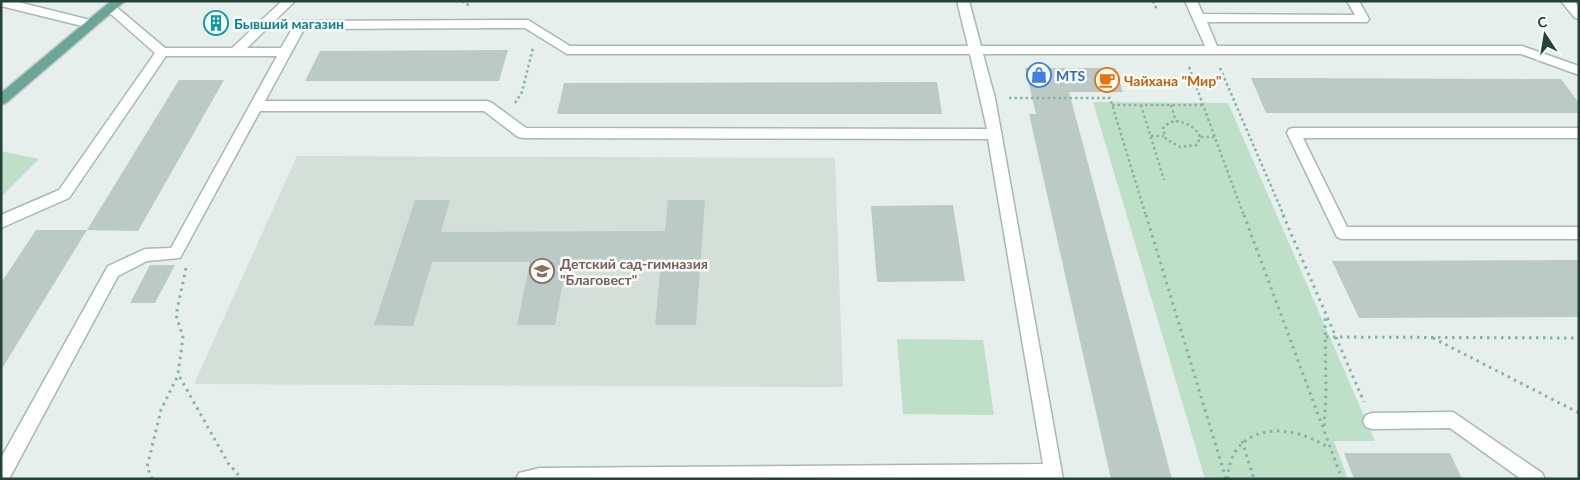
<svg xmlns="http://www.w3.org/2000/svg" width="1580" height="480" font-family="Lato,sans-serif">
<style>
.built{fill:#d4dfda}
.green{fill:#bfe0c8}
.building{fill:#bbcac4}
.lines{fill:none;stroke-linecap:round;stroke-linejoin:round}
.minor-casing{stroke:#a8b8b2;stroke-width:3}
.major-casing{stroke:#c2cac8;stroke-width:3}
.path-far1{stroke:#86b3a5;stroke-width:2.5;stroke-dasharray:2.5 3;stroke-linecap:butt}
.path{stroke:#86b3a5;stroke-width:3;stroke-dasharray:2.5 4.5;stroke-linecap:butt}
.minor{fill:#fff;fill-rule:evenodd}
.major{fill:#6aa596;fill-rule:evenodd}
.labels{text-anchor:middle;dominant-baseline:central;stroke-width:5;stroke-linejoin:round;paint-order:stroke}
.culture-label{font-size:14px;font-weight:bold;fill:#0d838f;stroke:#f7fbf9;text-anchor:start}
.shop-label{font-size:14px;font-weight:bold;fill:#366cbe;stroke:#f7fbf9;text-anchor:start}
.food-label{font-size:14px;font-weight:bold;fill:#c56008;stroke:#f7fbf9;text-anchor:start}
.education-label{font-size:14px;font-weight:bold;fill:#785e54;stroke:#f7fbf9;text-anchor:start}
</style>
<rect width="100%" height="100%" fill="#e6efeb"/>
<path class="built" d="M 297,156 L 835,158 L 843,387 L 194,384 Z"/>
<path class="green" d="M 1093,102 L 1228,103 L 1375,441 L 1334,441 L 1348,479 L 1205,479 Z
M 1,151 L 39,159 L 1,197 Z
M 897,339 L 983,340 L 994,415 L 903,414 Z"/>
<path class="building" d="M 508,50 L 499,81 L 305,81 L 320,51 Z
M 1025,68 L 1115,68 L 1123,92 L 1069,92 L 1172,479 L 1111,479 L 1029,114 L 1036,114 Z
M 1251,78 L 1561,79 L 1579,103 L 1579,113 L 1266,113 Z
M 179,80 L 224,80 L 138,231 L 87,230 Z
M 937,82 L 942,114 L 557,114 L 564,83 Z
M 415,200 L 450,200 L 441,232 L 665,231 L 668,200 L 705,200 L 696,325 L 655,325 L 661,262 L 567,262 L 555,325 L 517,325 L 530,262 L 432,262 L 413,326 L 374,325 Z
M 953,205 L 965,281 L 877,282 L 871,206 Z
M 36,230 L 87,230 L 1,370 L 1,283 Z
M 1579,260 L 1579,317 L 1359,318 L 1332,261 Z
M 150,265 L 175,265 L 155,303 L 130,303 Z
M 1344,453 L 1450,453 L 1462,479 L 1354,479 Z"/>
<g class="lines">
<defs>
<path id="minor" d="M 1,1 L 14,1 L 94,21 L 96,24 L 90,28 L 1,6 Z
M 282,1 L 295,1 L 247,48 L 281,48 L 296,22 L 300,21 L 528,20 L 570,46 L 968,46 L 957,1 L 969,1 L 981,46 L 1205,46 L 1185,1 L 1197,1 L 1203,14 L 1355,15 L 1347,1 L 1359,1 L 1369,19 L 1367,22 L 1207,22 L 1217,46 L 1522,46 L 1579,66 L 1579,75 L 1521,54 L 983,54 L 995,98 L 1063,479 L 516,479 L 519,473 L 540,468 L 1043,464 L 988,139 L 523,138 L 518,137 L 484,111 L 260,111 L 180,258 L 147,261 L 118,276 L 9,479 L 1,479 L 1,458 L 108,266 L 145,249 L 171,248 L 277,56 L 166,56 L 69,198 L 1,228 L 1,215 L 59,190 L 155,53 L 104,8 L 110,4 L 114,5 L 165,48 L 232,48 ZM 525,28 L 567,54 L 970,54 L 987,129 L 526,128 L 492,103 L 487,101 L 265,101 L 304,29 Z
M 1561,1 L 1574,1 L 1579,7 L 1579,19 L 1575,18 Z
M 1294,128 L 1579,128 L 1579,138 L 1303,138 L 1347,227 L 1579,227 L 1579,239 L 1342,239 L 1337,237 L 1287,133 L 1289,129 Z
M 1453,412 L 1542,473 L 1545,479 L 1521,479 L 1450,428 L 1372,429 L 1366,427 L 1363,421 L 1366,415 L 1372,413 Z"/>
<path id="major" d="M 111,1 L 125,1 L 6,103 L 1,105 L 1,93 Z"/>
</defs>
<use href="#minor" class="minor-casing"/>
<use href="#major" class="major-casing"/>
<path class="path-far1" d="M 462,1 L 470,6
M 1153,1 L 1157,10
M 1189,67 L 1244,216
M 1220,68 L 1284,216
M 1009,98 L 1110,98 L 1146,216
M 515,103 L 522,92 L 533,48
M 1112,105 L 1203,105
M 1141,105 L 1164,180
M 1171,105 L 1176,121
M 1176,121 C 1187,123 1195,126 1200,137 L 1197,145 L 1180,147 L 1166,139 L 1163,128 L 1170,122 Z
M 1151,136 L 1164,136
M 1201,137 L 1215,137"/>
<path class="path" d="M 1146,215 L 1226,479
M 1244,215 L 1342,479
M 1283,215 L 1364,402
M 186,268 L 176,315 L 183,337 L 178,374 L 228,463 L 242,479
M 1326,337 L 1579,338
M 1433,338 L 1579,413
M 1324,426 L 1326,394 L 1325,315
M 1242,441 L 1254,479
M 152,479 L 147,467 L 161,410 L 178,375
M 1228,479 C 1228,442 1259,425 1294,433 C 1307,435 1318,442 1330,448"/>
<use href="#minor" class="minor"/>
<use href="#major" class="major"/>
</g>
<defs>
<symbol id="building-ring" viewBox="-11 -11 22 22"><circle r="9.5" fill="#f7fbf9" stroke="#0f9aa8" stroke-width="1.5"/><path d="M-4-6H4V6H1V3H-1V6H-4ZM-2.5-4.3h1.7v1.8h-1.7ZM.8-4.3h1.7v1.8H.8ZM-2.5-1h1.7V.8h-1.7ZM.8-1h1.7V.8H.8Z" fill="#0f9aa8"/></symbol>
<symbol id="shop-ring" viewBox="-11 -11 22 22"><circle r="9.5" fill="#f7fbf9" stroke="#3f7fe0" stroke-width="1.5"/><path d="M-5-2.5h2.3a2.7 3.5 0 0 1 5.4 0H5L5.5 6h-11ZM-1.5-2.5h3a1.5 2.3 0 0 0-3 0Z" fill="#3f7fe0"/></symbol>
<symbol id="cafe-ring" viewBox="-11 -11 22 22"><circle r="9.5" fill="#f7fbf9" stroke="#e8710a" stroke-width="1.5"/><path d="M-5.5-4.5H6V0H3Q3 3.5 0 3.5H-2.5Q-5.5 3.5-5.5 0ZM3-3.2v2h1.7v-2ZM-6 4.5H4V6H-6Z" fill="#e8710a"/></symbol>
<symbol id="school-ring" viewBox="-11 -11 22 22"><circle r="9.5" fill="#f7fbf9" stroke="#8d6e63" stroke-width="1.5"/><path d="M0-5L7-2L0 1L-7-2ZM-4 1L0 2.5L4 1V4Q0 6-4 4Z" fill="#8d6e63"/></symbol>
</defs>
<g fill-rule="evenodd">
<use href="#building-ring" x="202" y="9" width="28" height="28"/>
<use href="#shop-ring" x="1025" y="61" width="28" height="28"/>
<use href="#cafe-ring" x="1093" y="66" width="28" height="28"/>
<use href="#school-ring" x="528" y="257" width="28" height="28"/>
</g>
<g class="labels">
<g class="culture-label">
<text x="234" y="23">Бывший магазин</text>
</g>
<g class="shop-label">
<text x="1056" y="75">MTS</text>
</g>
<g class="food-label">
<text x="1124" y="80">Чайхана "Мир"</text>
</g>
<g class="education-label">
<text x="560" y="263">Детский сад-гимназия<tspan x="560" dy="16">"Благовест"</tspan></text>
</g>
</g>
<rect width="1580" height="480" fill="none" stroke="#24423a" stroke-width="5"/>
<g transform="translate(1545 35) rotate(348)" stroke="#f7fbf9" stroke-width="4" paint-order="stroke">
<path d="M0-4L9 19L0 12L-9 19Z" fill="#24423a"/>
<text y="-8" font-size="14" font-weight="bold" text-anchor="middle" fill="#24423a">С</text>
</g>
</svg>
